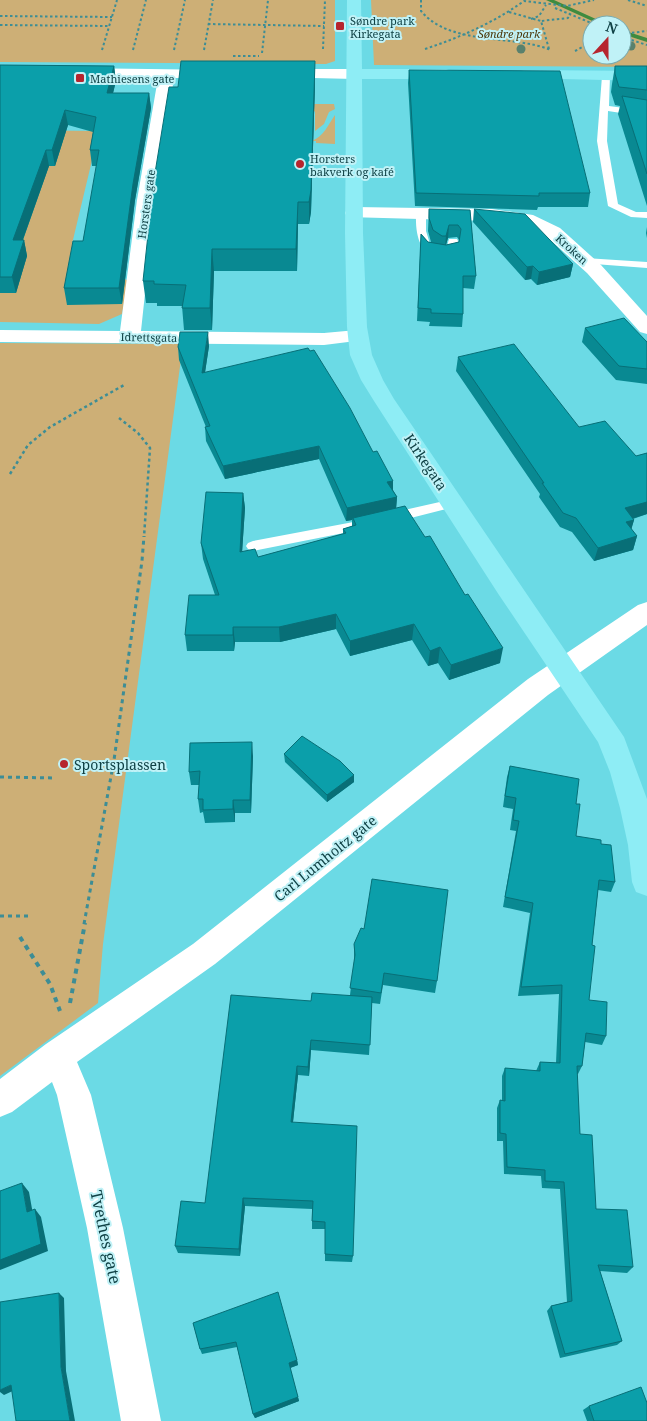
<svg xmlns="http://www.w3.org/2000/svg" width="647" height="1421" font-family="'Noto Serif',serif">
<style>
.green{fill:#cdaf76;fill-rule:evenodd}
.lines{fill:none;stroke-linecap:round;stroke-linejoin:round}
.stream{fill:#3f8b3f;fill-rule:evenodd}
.path-far3{stroke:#3d8d95;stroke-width:2;stroke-dasharray:2.5 2.5;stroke-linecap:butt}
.path-far2{stroke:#3d8d95;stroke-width:2.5;stroke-dasharray:3 3;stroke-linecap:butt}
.path-far1{stroke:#3d8d95;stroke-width:3;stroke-dasharray:4 4;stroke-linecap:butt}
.path{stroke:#3d8d95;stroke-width:4;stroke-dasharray:5 5;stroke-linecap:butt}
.service{fill:#fff;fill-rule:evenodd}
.minor{fill:#fff;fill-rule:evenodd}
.primary{fill:#8eedf5;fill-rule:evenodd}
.tree{fill:#5a816d}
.wall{fill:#098992;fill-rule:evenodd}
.shaded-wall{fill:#086f77}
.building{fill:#0b9faa;stroke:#086f77}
.poi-dot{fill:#b6252e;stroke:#c0f2f7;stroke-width:2}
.labels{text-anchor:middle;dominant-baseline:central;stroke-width:4;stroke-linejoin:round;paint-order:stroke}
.far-poi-label{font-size:11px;fill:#0f4145;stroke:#c0f2f7;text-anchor:start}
.far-park-label{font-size:11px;font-style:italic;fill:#4c380a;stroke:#c0f2f7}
.far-street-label{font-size:11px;fill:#0f4145;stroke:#c0f2f7}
.street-label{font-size:14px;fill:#0f4145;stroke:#c0f2f7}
.poi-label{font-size:14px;fill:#0f4145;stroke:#c0f2f7;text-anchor:start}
.near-street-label{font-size:16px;fill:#0f4145;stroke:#c0f2f7}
</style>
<rect width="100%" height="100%" fill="#6bdae5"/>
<path class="green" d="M 0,0 L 335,0 L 335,61 L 326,64 L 0,62 Z
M 371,0 L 647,0 L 647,67 L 374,65 ZM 592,25 L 622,25 L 622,55 L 592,55 Z
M 308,104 L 334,104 L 335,109 L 329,112 L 324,124 L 315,131 L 315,112 Z
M 335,115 L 335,144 L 316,143 L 316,141 L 312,141 C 324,136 328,125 335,115 Z
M 0,130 L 99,131 L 72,244 L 128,281 L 122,314 L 99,324 L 0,322 Z
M 0,343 L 183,344 L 103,944 L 98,1003 L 0,1076 Z"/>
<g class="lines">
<path class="stream" d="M 546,0 L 554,0 L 609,25 L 601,25 Z
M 622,30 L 647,38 L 647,42 L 622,34 Z"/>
<path class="path-far3" d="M 421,0 L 421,11 C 450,46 511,34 551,50
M 628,0 L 647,6
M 555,8 L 596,25
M 509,12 L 541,21
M 0,16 L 112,17
M 531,19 L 539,16 L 546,5
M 208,24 L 324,26
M 0,25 L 109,26
M 622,34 L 647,31
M 622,37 L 647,45
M 323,49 L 325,0
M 425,49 C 461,37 493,23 524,1 L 567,6 L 594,0
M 549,49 L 541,21 L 568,18 L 570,13
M 102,50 L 117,0
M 133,50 L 146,0
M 174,50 L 185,0
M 204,50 L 213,0
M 575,51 L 592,42
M 262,53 L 268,0
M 233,56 L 259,56"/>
<path class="path-far2" d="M 119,418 L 138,433 L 150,448 L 144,537
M 10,474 L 28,445 L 50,427 L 124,385"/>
<path class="path-far1" d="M 0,777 L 56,778
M 0,916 L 28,916
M 84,924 L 114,760 L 142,561 L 144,536"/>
<path class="path" d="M 20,937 L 50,984 L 60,1011
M 70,1003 L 85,923"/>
<path class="service" d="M 606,73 L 610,76 L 609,106 L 647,111 L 647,117 L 608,111 L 607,141 L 618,204 L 636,212 L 647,212 L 647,218 L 631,217 L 608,206 L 597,141 L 602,76 Z
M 421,210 L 426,213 L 426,231 L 430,244 L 440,250 L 446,250 L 449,239 L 457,239 L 458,241 L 456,253 C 422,264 415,241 416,213 Z
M 585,258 L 647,262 L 647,268 L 581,263 L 580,261 L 581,259 Z
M 453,499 L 458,500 L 459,503 L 458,506 L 391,523 L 386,521 L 384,518 L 386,515 L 391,513 Z
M 364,520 L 369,522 L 371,525 L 369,528 L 253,551 L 248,549 L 246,546 L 248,543 L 253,541 Z"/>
<path class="minor" d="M 0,67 L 222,70 L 224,73 L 222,76 L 216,78 L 174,78 L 155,200 L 141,331 L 324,333 L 357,330 L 364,332 L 367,336 L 364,340 L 324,345 L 0,342 L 0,330 L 120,331 L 137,200 L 158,78 L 0,77 Z
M 276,69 L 355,69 L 361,71 L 363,74 L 361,77 L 355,79 L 270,77 L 268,74 L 270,71 Z
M 354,207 L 492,209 L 533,215 L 560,228 L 601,265 L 647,316 L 647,334 L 640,332 L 587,273 L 546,236 L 522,224 L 492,221 L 347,217 L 345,213 L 347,209 Z
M 647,602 L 647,625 L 548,695 L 215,964 L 77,1062 L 91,1095 L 123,1228 L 161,1421 L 121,1421 L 87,1228 L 57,1095 L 52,1082 L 12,1112 L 0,1117 L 0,1079 L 46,1044 L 193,944 L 528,679 L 638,605 Z"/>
<path class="primary" d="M 347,0 L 361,0 L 362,69 L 446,69 L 452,71 L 454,74 L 452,77 L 446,79 L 362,79 L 363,233 L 367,327 L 372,355 L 383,380 L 394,399 L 624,737 L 647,799 L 647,896 L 636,892 L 632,882 L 628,845 L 620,808 L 610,772 L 598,742 L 499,595 L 374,401 L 361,380 L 350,355 L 347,327 L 345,233 Z
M 524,70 L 647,71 L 647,81 L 518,78 L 516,75 L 518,72 Z"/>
</g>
<g class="tree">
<circle cx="631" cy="46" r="4.5"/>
<circle cx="521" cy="49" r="4.5"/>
</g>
<path class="wall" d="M 0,65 L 114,66 L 116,81 L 113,93 L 149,93 L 151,108 L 135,200 L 122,304 L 67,305 L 64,288 L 83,241 L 97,166 L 92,166 L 90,150 L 93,132 L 68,125 L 55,166 L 49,166 L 23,240 L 24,240 L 27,256 L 16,293 L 0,293 Z
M 615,66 L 647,66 L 647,206 L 618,114 L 620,106 L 615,105 L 611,92 L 612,84 Z
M 409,70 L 590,193 L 588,207 L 538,207 L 537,210 L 415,206 L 408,83 Z
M 315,82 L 311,212 L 309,224 L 298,224 L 297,271 L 214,271 L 212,330 L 184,330 L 182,306 L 157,306 L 157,303 L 146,303 L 143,281 Z
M 429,209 L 470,210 L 476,276 L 474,289 L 463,288 L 463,314 L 462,327 L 429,326 L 430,322 L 417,321 L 421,234 L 428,242 L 431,242 L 428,231 ZM 457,237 L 459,240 L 459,242 L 446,245 L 448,238 Z
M 474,209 L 573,264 L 570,277 L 537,285 L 531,279 L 525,280 L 473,222 Z
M 647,227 L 647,238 L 646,233 Z
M 585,328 L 647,342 L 647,384 L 616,380 L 582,342 Z
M 209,346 L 205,372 L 373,452 L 393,481 L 393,490 L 397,497 L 396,508 L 500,663 L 449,680 L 438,663 L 428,666 L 412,640 L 350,656 L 336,629 L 280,642 L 235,642 L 234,651 L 187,651 L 185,635 L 215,595 L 203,559 L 201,543 L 243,493 L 245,508 L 242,552 L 258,557 L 343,534 L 343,529 L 352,526 L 352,520 L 346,521 L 319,459 L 225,479 L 206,441 L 205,427 L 206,427 L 179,360 L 178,347 Z
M 458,357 L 579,427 L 636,456 L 647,453 L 647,514 L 633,519 L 634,520 L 631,529 L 637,536 L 633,550 L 594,561 L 572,532 L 560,527 L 539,497 L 540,494 L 456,371 Z
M 284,754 L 354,775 L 354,782 L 327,802 L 285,762 Z
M 253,756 L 251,813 L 235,813 L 235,822 L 205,823 L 203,812 L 200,813 L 198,799 L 199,785 L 191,785 L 189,772 Z
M 510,766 L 576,804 L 576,836 L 601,844 L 615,882 L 611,892 L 598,890 L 592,945 L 589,1000 L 606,1036 L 602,1045 L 585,1042 L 582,1066 L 578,1074 L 577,1074 L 580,1134 L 596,1209 L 633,1267 L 627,1273 L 600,1271 L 622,1341 L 617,1345 L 560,1358 L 547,1311 L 551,1306 L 567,1302 L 560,1189 L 542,1188 L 541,1176 L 504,1174 L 503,1141 L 497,1141 L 497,1108 L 500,1100 L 502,1100 L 502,1076 L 505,1068 L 536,1071 L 540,1062 L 556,1063 L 559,994 L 518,996 L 530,913 L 503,907 L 516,831 L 510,830 L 513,809 L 503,807 L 507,777 Z
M 354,944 L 437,981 L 435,993 L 383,985 L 380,1004 L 372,1003 L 369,1055 L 311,1050 L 309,1076 L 298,1075 L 293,1122 L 353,1256 L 352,1262 L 325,1261 L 325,1229 L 312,1229 L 312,1209 L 245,1206 L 240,1256 L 178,1253 L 175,1246 L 205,1203 L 311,1001 L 350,995 L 354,962 Z
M 193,1323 L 297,1360 L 298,1365 L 290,1368 L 299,1401 L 255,1418 L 253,1414 L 237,1347 L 202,1354 L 200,1349 Z
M 589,1406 L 647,1421 L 587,1421 L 583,1410 Z"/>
<path class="shaded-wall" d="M 315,61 L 315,82 L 311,212 L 309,224 L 309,202 Z
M 114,66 L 116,81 L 109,109 L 107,93 Z
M 149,93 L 151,108 L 135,200 L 122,304 L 119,288 L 133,184 Z
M 65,110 L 68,125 L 55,166 L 52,150 Z
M 46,150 L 49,166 L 17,256 L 13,240 Z
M 298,202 L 298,224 L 297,271 L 296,249 Z
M 449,225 L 448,238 L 445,248 L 446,236 Z
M 24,240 L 27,256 L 16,293 L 12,277 Z
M 212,249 L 214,271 L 212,330 L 210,308 Z
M 573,264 L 570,277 L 537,285 L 539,272 Z
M 533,266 L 531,279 L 525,280 L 527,267 Z
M 208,332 L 209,346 L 203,386 L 202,373 Z
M 319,446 L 319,459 L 225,479 L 223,466 Z
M 393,481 L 393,494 L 387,482 Z
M 243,493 L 245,508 L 241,568 L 240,552 Z
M 397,497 L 396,510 L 353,518 L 352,520 L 346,521 L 347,508 Z
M 647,502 L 647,514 L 621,522 L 625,508 Z
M 634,520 L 630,534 L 626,522 Z
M 637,536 L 633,550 L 594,561 L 598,548 Z
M 336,614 L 336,629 L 280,642 L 279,627 Z
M 414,624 L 412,640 L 350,656 L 350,641 Z
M 233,627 L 235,642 L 234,651 L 233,635 Z
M 440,647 L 438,663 L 428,666 L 430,651 Z
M 503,648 L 500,663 L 449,680 L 451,665 Z
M 252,742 L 253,756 L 251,813 L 250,800 Z
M 354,775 L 354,782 L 327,802 L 327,795 Z
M 233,800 L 235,813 L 235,822 L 233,809 Z
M 311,1040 L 311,1050 L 309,1076 L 308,1067 Z
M 297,1066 L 298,1075 L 292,1131 L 291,1122 Z
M 22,1183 L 29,1192 L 34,1220 L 27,1212 Z
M 243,1198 L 245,1206 L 240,1256 L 239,1249 Z
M 35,1209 L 41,1217 L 48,1251 L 0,1270 L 0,1260 Z
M 59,1293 L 64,1298 L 66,1371 L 75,1421 L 70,1421 L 61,1367 Z
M 297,1360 L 298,1365 L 290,1368 L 289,1363 Z
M 11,1385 L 17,1389 L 4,1395 L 0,1392 L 0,1390 Z
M 298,1397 L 299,1401 L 255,1418 L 253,1414 Z"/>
<path class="building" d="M 181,61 L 315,61 L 311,190 L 309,202 L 298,202 L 296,249 L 212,249 L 210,308 L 182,308 L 186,285 L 154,284 L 154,281 L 143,281 L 154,179 L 169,87 L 178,87 Z
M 0,65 L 114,66 L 107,93 L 149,93 L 133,184 L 119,288 L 64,288 L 73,241 L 83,241 L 99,150 L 90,150 L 96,117 L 65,110 L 52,150 L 46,150 L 13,240 L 24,240 L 12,277 L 0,277 Z
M 615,66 L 647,66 L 647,90 L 619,87 L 615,74 Z
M 409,70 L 560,71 L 590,193 L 539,193 L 539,196 L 416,193 Z
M 622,96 L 647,100 L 647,174 Z
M 429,209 L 470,210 L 476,276 L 463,276 L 463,314 L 431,313 L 431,309 L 418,308 L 421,234 L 428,242 L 446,245 L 459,242 L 461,229 L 458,225 L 449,225 L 446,236 L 442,236 L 433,230 L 429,218 Z
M 474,209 L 525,214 L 573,264 L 539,272 L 533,266 L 527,267 Z
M 624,318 L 647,342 L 647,369 L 619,366 L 585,328 Z
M 180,332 L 208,332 L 202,373 L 308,348 L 310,351 L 314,350 L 350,408 L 373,452 L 377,451 L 393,481 L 387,482 L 397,497 L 347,508 L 319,446 L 223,466 L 205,427 L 210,426 L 178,347 Z
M 514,344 L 579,427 L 605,421 L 636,456 L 647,453 L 647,502 L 625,508 L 634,520 L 626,522 L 637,536 L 598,548 L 576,518 L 563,513 L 542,483 L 544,483 L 458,357 Z
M 206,492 L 243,493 L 240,552 L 255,549 L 258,557 L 346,533 L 343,529 L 356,525 L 353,518 L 405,506 L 425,537 L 430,536 L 465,595 L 468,594 L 503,648 L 451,665 L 440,647 L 430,651 L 414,624 L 350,641 L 336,614 L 279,627 L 233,627 L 233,635 L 185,635 L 189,595 L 219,595 L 201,543 Z
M 302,736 L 340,761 L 354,775 L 327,795 L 284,754 Z
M 252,742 L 250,800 L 233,800 L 233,809 L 203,810 L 203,799 L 198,799 L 200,771 L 189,772 L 190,743 Z
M 510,766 L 579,779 L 576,804 L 580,804 L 576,836 L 601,840 L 601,844 L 611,845 L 615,882 L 599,880 L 592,945 L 595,946 L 589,1000 L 607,1002 L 606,1036 L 586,1033 L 582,1066 L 577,1066 L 580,1134 L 592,1135 L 596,1209 L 627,1210 L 633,1267 L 598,1265 L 622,1341 L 565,1354 L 551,1306 L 572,1301 L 564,1182 L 545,1181 L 545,1170 L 507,1167 L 506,1134 L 500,1133 L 500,1100 L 505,1101 L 505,1068 L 540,1071 L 540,1062 L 560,1063 L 562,985 L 521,987 L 533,903 L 505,897 L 519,821 L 513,820 L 516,798 L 505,796 Z
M 372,879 L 448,890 L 437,981 L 384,973 L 381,993 L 350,988 L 355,955 L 354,944 L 361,928 L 364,929 Z
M 312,993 L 372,997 L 370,1045 L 311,1040 L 308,1067 L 297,1066 L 291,1122 L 357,1126 L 353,1256 L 325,1254 L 325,1222 L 312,1221 L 313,1201 L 243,1198 L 239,1249 L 175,1246 L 181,1201 L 205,1203 L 231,995 L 311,1001 Z
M 22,1183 L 27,1212 L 35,1209 L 41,1244 L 0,1260 L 0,1191 Z
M 278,1292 L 297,1360 L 289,1363 L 298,1397 L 253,1414 L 236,1342 L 200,1349 L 193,1323 Z
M 59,1293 L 61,1367 L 70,1421 L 16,1421 L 11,1385 L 0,1390 L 0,1302 Z
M 641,1387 L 647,1403 L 647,1421 L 594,1421 L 589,1406 Z"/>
<g class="poi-dot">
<rect x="335" y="21" width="10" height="10" rx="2.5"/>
<rect x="75" y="73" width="10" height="10" rx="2.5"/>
<circle cx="300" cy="164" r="5"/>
<circle cx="64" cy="764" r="5"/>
</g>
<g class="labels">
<g class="far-poi-label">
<text x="350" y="20">Søndre park<tspan x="350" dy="13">Kirkegata</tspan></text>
<text x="90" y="78">Mathiesens gate</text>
<text x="310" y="158">Horsters<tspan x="310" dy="13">bakverk og kafé</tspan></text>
</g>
<g class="far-park-label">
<text x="509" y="33">Søndre park</text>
</g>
<g class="far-street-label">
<text transform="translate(146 204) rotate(-82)">Horsters gate</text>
<text transform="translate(572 249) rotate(42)">Kroken</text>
<text transform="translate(149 337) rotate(1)">Idrettsgata</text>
</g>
<g class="street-label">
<text transform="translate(426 462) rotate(56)">Kirkegata</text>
<text transform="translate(325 858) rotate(-39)">Carl Lumholtz gate</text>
</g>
<g class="poi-label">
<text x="74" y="764">Sportsplassen</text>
</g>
<g class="near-street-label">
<text transform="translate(106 1237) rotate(78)">Tvethes gate</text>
</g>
</g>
<g transform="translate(607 40) rotate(21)"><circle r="24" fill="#c0f2f7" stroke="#79abb0"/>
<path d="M0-4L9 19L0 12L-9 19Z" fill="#b6252e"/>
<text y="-8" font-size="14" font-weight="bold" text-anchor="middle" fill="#0f4145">N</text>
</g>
</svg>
